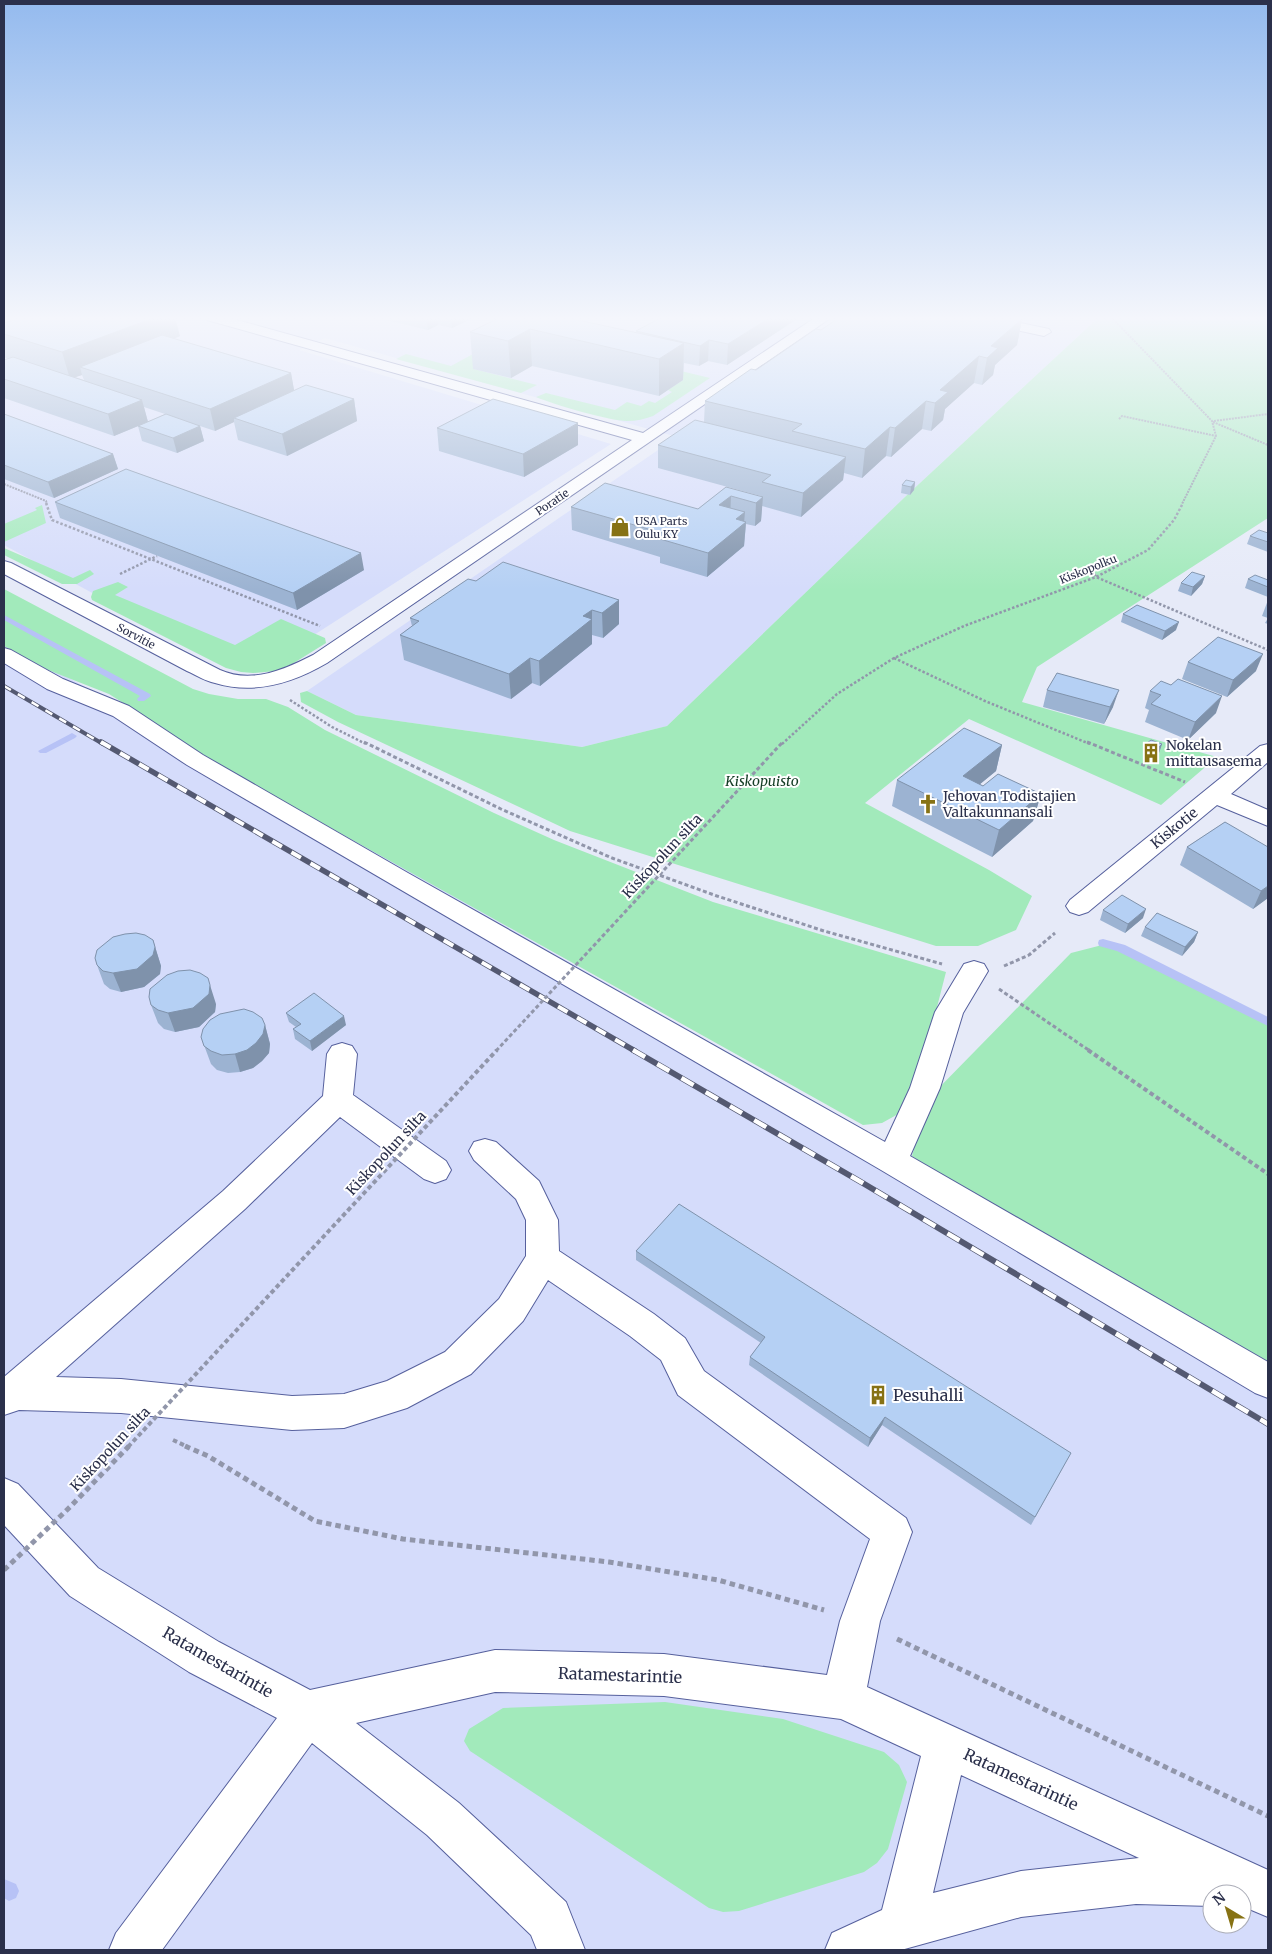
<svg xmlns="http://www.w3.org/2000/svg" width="1272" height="1954" font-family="Merriweather,serif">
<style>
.built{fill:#d5dcfb;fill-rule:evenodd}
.green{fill:#a2eabb}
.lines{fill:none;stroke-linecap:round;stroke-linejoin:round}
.stream{fill:#b7c2f6;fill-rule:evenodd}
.minor-casing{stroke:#56609d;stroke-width:2}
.path-far4{stroke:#9196aa;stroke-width:2;stroke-dasharray:2 1;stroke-linecap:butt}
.path-far3{stroke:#9196aa;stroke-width:2.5;stroke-dasharray:2.5 2;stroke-linecap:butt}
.path-far2{stroke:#9196aa;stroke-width:3;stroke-dasharray:4 2.5;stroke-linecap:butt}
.path-far1{stroke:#9196aa;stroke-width:4;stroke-dasharray:4.5 3;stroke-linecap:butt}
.path{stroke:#9196aa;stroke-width:5;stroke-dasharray:5.5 4;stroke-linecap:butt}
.minor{fill:#fff;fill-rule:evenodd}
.rail-far2-casing{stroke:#545971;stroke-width:4}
.rail-far1-casing{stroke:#545971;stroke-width:5.5}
.rail-casing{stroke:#545971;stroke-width:6}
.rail-far2{stroke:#fff;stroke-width:2.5;stroke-dasharray:8;stroke-linecap:butt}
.rail-far1{stroke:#fff;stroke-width:4;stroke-dasharray:11;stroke-linecap:butt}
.rail{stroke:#fff;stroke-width:4.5;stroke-dasharray:14;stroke-linecap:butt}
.path-bridge-far2{stroke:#9196aa;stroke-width:3;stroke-dasharray:4 2.5;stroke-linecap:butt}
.path-bridge-far1{stroke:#9196aa;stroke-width:4;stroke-dasharray:4.5 3;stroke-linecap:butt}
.path-bridge{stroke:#9196aa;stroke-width:5;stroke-dasharray:5.5 4;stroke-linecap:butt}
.wall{fill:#9cb3d2;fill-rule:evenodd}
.shaded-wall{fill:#7f92ab}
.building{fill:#b5d0f4;stroke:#7f92ab}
.labels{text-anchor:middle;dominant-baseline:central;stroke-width:4;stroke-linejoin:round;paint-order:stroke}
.far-street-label{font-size:11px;fill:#2b304b;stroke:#fff}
.far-poi-label{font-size:11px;fill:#2b304b;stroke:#fff;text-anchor:start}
.poi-label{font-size:14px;fill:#2b304b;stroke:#fff;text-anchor:start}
.park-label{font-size:14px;font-style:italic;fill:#143d25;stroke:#fff}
.street-label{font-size:14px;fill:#2b304b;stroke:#fff}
.near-poi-label{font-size:16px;fill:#2b304b;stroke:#fff;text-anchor:start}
.near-street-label{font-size:16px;fill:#2b304b;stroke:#fff}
</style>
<rect width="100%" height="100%" fill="#e6eaf8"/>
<path class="built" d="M 52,317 L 1099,317 L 906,496 L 667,726 L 582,747 L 356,715 L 307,691 L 677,437 L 325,338 L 299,350 L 611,444 L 261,669 L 96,595 L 4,545 L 4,338 Z
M 4,641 L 1268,1359 L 1268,1950 L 4,1950 ZM 1212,1894 L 1242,1894 L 1242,1924 L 1212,1924 Z"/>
<path class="green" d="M 1099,317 L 1268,317 L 1268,518 L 1037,667 L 1022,702 L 1217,757 L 1161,805 L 969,719 L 865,803 L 989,870 L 1032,896 L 1016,930 L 978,946 L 936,946 L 570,831 L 338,722 L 301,702 L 300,693 L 307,691 L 356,715 L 582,747 L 667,726 L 906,496 Z
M 515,331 L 710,378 L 653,416 C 645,419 636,421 627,421 C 610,421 552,404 536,397 L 546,393 L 615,410 L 627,402 L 641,406 L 649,401 L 655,403 L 672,392 L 668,390 L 683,380 L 522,342 L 474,369 L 537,385 L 521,393 L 396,359 L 406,354 L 451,366 Z
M 42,505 L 46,523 L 4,542 L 4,524 L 37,510 L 35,508 Z
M 4,548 L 73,578 L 90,570 L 94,574 L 77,584 L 62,584 L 4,555 Z
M 118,582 L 128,587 L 115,595 L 235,645 L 281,619 L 325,638 L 326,643 L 289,666 L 276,671 L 253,673 L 241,672 L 226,668 L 92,600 L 91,597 L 93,591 Z
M 4,589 L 193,689 L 209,694 L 238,699 L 266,699 L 288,707 L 325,730 L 494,813 L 554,840 L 713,902 L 946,972 L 916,1089 L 900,1113 L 882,1123 L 863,1125 L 186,747 L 161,727 L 109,694 L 48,670 L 4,646 Z
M 1110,943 L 1268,1021 L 1268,1381 L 1081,1275 L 912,1156 L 928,1099 L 1071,953 Z
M 665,1702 L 783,1719 L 884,1752 L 899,1765 L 907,1782 L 888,1849 L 877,1863 L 864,1872 L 739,1911 L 723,1912 L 709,1908 L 470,1751 L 464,1741 L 469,1729 L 503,1708 Z"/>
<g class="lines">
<path class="stream" d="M 4,615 L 150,694 L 151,696 L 144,701 L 138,701 L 137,699 L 140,696 L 4,620 Z
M 72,733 L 77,736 L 75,738 L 46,753 L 40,753 L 38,751 Z
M 1103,939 L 1125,945 L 1268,1017 L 1268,1026 L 1117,951 L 1099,946 L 1098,943 L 1099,940 Z
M 4,1879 L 16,1884 L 19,1891 L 16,1898 L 9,1901 L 4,1898 Z"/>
<defs>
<path id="minor" d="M 205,317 L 226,317 L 643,433 L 816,317 L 832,317 L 327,663 C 293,683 255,695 215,683 C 205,681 196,675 187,671 L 4,574 L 4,561 L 11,563 L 220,670 C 251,684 284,670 313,655 L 632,440 L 207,320 Z
M 968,317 L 992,317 L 1049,329 L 1051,332 L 1044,336 L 970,320 Z
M 4,648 L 11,650 L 63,679 L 129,706 L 203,755 L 408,873 L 885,1142 L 910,1088 L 935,1012 L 964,964 L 974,961 L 984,964 L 988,971 L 963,1013 L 940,1088 L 910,1156 L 1268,1362 L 1268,1398 L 1255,1393 L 881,1170 L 187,765 L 113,716 L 47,689 L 4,663 Z
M 1268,744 L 1268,762 L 1231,794 L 1268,810 L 1268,826 L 1217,805 L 1088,912 L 1079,915 L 1070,912 L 1066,906 L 1070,900 L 1260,746 Z
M 342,1043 L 352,1046 L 357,1054 L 353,1095 L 446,1161 L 451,1170 L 446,1179 L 435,1183 L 424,1179 L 340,1117 L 245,1209 L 56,1377 L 121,1379 L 292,1396 L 344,1394 L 387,1381 L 445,1352 L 499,1299 L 526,1256 L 526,1220 L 516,1199 L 474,1160 L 469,1151 L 474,1142 L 485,1139 L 496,1142 L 539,1181 L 558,1220 L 559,1251 L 654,1314 L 685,1338 L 704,1371 L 906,1518 L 912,1532 L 880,1621 L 867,1687 L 1268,1870 L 1268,1917 L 1242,1906 L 1242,1894 L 1212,1894 L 1212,1906 L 1136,1904 L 1021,1917 L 901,1950 L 825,1950 L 832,1933 L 882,1910 L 921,1756 L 841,1719 L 664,1696 L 495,1692 L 356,1723 L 459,1803 L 566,1902 L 585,1950 L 537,1950 L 531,1935 L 427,1835 L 312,1743 L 162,1950 L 109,1950 L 116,1933 L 277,1718 L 189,1672 L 70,1596 L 4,1525 L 4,1478 L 18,1484 L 98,1568 L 219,1642 L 310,1690 L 495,1650 L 664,1654 L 827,1675 L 840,1621 L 870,1539 L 678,1395 L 661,1360 L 630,1336 L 548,1280 L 523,1321 L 471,1374 L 407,1408 L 344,1428 L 292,1430 L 121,1413 L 19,1410 L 4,1415 L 4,1377 L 223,1191 L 323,1096 L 327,1054 L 332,1046 ZM 961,1775 L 1139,1858 L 1021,1871 L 933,1893 Z"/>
</defs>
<use href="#minor" class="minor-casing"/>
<path class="path-far4" d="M 1111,317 L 1212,421 L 1216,436 L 1182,504
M 1119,419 L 1122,416 L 1216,436
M 1214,421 L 1268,414
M 1213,422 L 1268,445
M 4,484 L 46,501 L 47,504"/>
<path class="path-far3" d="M 46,503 L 52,520 L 320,626
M 1090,566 L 1096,577 L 1268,650
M 120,574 L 157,556
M 894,658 L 985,701 L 1090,744
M 290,700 L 332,727 L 366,744
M 782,744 L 837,694 L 894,658 L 964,626 L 1096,577 L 1148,550 L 1174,520 L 1183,503"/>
<path class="path-far2" d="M 364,742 L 501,809 L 612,858 L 717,896 L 824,931 L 942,964
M 1087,742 L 1185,782
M 779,746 L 783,742
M 1004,966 L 1029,955 L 1055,933
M 999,989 L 1090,1051"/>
<path class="path-far1" d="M 1088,1050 L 1268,1174
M 173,1440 L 188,1447"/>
<path class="path" d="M 185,1446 L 208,1456 L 315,1521 L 403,1539 L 609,1562 L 718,1580 L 824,1610
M 897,1639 L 1268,1816"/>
<use href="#minor" class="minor"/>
<defs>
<path id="rail-far2" d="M 4,686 L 103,744"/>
<path id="rail-far1" d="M 101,742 L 635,1051"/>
<path id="rail" d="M 633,1050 L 861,1182 L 1268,1424"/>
</defs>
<use href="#rail-far2" class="rail-far2-casing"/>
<use href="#rail-far1" class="rail-far1-casing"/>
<use href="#rail" class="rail-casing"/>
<use href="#rail-far2" class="rail-far2"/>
<use href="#rail-far1" class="rail-far1"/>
<use href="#rail" class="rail"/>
<path class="path-bridge-far2" d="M 496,1051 L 779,746"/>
<path class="path-bridge-far1" d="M 128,1447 L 497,1050"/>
<path class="path-bridge" d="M 4,1570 L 71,1506 L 129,1446"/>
</g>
<path class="wall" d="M 381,317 L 475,317 L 452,328 L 438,325 L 428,330 L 382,319 Z
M 501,317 L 636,333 L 636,331 L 800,317 L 727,365 L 708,361 L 699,366 L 684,363 L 683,380 L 659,396 L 532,366 L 511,378 L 473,369 L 470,332 Z
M 1022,319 L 1017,345 L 995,365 L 993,375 L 982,385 L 974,383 L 945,409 L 943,420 L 931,431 L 922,429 L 891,457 L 886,456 L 862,478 L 844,473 L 843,480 L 801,517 L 762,506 L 761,521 L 755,526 L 746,524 L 744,546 L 707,577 L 660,563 L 660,557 L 572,530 L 571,507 L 698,509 L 726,487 L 761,497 L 761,496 L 658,468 L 658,445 L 704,422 L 705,401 L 821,330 Z
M 4,323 L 180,336 L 174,339 L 291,373 L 294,391 L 354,399 L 357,421 L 287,456 L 238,440 L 234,422 L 215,431 L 200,426 L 204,441 L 177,453 L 142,441 L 138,426 L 114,436 L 4,398 L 4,360 L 8,359 L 4,357 ZM 82,375 L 84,380 L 75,377 ZM 144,407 L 165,414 L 148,422 Z
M 4,414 L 113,454 L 118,469 L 54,498 L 4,479 Z
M 437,428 L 578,445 L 524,477 L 439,451 Z
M 915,482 L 914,490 L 910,495 L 901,493 L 902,485 Z
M 55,502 L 364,570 L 297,610 L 60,518 Z
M 1268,533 L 1268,552 L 1247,544 L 1250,536 Z
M 1205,576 L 1202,584 L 1191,596 L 1178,591 L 1181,583 Z
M 1248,579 L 1268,580 L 1268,597 L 1245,588 Z
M 476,581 L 619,600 L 619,624 L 603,638 L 592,635 L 592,644 L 540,686 L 532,683 L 511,699 L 404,660 L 400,635 L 412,626 L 410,618 Z
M 1268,600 L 1268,624 L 1265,623 L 1268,618 L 1262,616 Z
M 1123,614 L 1176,630 L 1162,640 L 1121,622 Z
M 1188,662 L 1256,671 L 1227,697 L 1182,679 Z
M 1047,690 L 1113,707 L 1104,724 L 1043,707 Z
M 1150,691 L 1216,713 L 1188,740 L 1145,722 L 1149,710 L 1145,708 Z
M 1147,743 L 1162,744 L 1159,753 L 1155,757 L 1144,752 Z
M 1002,745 L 996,771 L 980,784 L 983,786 L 1041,794 L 1033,821 L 992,857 L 892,806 L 897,780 Z
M 1225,822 L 1268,898 L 1253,909 L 1180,865 L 1187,847 Z
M 1103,910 L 1143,918 L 1125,933 L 1100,920 Z
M 1145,927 L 1198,932 L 1194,942 L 1182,956 L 1141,936 Z
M 153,940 L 161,966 L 160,974 L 144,987 L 121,992 L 110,989 L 104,984 L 97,965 Z
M 216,1004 L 215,1012 L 199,1027 L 175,1032 L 164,1029 L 158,1023 L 151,1005 Z
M 286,1013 L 346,1025 L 312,1051 L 295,1039 L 293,1029 L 296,1027 L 289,1022 Z
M 265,1025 L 270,1044 L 269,1053 L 262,1061 L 253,1068 L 240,1072 L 228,1073 L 217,1070 L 211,1064 L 201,1037 Z
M 636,1251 L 1071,1453 L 1031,1525 L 882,1425 L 868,1447 L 749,1365 L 750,1357 L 761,1343 L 636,1260 Z"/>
<path class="shaded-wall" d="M 156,317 L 175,317 L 180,336 L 92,371 L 80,367 L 82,375 L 70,379 L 62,352 Z
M 426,317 L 438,317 L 438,325 L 428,330 Z
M 451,317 L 475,317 L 452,328 Z
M 771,317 L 800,317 L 727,365 L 728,344 Z
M 1022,319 L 1017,345 L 995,365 L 993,375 L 982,385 L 987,358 L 991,346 Z
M 530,329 L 532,366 L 511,378 L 508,341 Z
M 709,340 L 708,361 L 699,366 L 700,346 Z
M 684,343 L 683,380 L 659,396 L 659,359 Z
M 979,356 L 974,383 L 945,409 L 943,420 L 931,431 L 935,403 L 940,390 Z
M 291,373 L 295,395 L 234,418 L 234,422 L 215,431 L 210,409 Z
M 354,399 L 357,421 L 287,456 L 282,434 Z
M 142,400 L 148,422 L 114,436 L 108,414 Z
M 926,401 L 922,429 L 891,457 L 895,428 Z
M 578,423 L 578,445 L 524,477 L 523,454 Z
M 200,426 L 204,441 L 177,453 L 173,438 Z
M 890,427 L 886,456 L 862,478 L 865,449 Z
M 113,454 L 118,469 L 54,498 L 48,482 Z
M 846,457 L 843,480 L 801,517 L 803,493 Z
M 915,482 L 914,490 L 910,495 L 911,487 Z
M 731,496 L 730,519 L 719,505 Z
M 763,497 L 761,521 L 755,526 L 756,503 Z
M 745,512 L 744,523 L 746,522 L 744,546 L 707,577 L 708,553 L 736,519 Z
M 361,553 L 364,570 L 297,610 L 293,593 Z
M 1205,576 L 1202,584 L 1191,596 L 1193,587 Z
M 619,600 L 619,624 L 603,638 L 602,613 Z
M 592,610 L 592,644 L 540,686 L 539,661 L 583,616 Z
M 1179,622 L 1176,630 L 1162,640 L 1165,631 Z
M 1263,654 L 1256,671 L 1227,697 L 1233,680 Z
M 530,658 L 532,683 L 511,699 L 509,674 Z
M 1119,690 L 1113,707 L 1104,724 L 1110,707 Z
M 1222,696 L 1216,713 L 1188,740 L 1195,722 Z
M 1162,744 L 1159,753 L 1155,757 L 1158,748 Z
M 1002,745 L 996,771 L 957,803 L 963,776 Z
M 1041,794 L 1033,821 L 992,857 L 999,830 Z
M 1268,886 L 1268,898 L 1253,909 L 1261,891 Z
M 1146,909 L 1143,918 L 1125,933 L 1128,924 Z
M 1198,932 L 1194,942 L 1182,956 L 1185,947 Z
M 153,940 L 161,966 L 160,974 L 144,987 L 121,992 L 113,973 Z
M 210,985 L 216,1004 L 215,1012 L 199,1027 L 175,1032 L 168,1013 Z
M 344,1016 L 346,1025 L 312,1051 L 310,1041 Z
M 265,1025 L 270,1044 L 269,1053 L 262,1061 L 253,1068 L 240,1072 L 235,1054 Z
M 885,1417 L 882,1425 L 868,1447 L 870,1438 Z"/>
<path class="building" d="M 23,317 L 156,317 L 62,352 L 4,334 L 4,323 Z
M 501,317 L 564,317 L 684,343 L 659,359 L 530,329 L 508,341 L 470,332 Z
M 662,317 L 771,317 L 728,344 L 709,340 L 700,346 L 636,331 Z
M 840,317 L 1010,317 L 1022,319 L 991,346 L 998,348 L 987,358 L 979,356 L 940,390 L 948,392 L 935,403 L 926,401 L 895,428 L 890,427 L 865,449 L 792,431 L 802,424 L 705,401 L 751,369 L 756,370 L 816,329 L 821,330 Z
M 162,335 L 291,373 L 210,409 L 80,367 Z
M 13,357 L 142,400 L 108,414 L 4,379 L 4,360 Z
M 306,385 L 354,399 L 282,434 L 234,418 Z
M 493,399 L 578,423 L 523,454 L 437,428 Z
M 4,414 L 113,454 L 48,482 L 4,465 Z
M 166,414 L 200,426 L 173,438 L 138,426 Z
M 695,420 L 846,457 L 803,493 L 762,482 L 771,475 L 658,445 Z
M 126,469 L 361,553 L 293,593 L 55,502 Z
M 906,480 L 915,482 L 911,487 L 902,485 Z
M 605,483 L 698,509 L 726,487 L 763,497 L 756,503 L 731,496 L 719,505 L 745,512 L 736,519 L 746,522 L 708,553 L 660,539 L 666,534 L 571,507 Z
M 1259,530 L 1268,533 L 1268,542 L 1250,536 Z
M 503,562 L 619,600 L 602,613 L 592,610 L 583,616 L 592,619 L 539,661 L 530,658 L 509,674 L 400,635 L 419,621 L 410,618 L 468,579 L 476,581 Z
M 1192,572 L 1205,576 L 1193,587 L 1181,583 Z
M 1255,575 L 1268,580 L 1268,587 L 1248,579 Z
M 1137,605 L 1179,622 L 1165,631 L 1123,614 Z
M 1218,637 L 1263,654 L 1233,680 L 1188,662 Z
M 1057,673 L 1119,690 L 1110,707 L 1047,690 Z
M 1178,679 L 1222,696 L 1195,722 L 1151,704 L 1161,695 L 1150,691 L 1161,681 L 1171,685 Z
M 964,728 L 1002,745 L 963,776 L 983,786 L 998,774 L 1041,794 L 999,830 L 897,780 Z
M 1151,740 L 1162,744 L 1158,748 L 1147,743 Z
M 1225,822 L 1268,847 L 1268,886 L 1261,891 L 1187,847 Z
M 1122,895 L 1146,909 L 1128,924 L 1103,910 Z
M 1157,913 L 1198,932 L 1185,947 L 1145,927 Z
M 136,933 L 145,935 L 153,940 L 155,947 L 153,955 L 137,969 L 113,973 L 103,971 L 97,965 L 95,958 L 97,950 L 113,937 L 125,934 Z
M 190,970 L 200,973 L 208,978 L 210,985 L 209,994 L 193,1008 L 168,1013 L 158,1010 L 151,1005 L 149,997 L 150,989 L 167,975 L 178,971 Z
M 314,993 L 344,1016 L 310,1041 L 293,1029 L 301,1024 L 286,1013 Z
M 244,1009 L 253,1012 L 262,1018 L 265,1025 L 263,1034 L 256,1043 L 247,1050 L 235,1054 L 222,1055 L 211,1051 L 204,1046 L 201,1037 L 203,1029 L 210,1020 L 220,1014 Z
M 679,1204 L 1071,1453 L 1035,1517 L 885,1417 L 870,1438 L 750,1357 L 765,1337 L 636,1251 Z"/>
<linearGradient id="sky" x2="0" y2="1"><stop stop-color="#94baee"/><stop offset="0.54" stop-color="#f4f6fc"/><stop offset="1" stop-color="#f4f6fc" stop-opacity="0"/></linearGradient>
<rect width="1272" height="590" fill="url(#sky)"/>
<defs>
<symbol id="shop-bare" viewBox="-9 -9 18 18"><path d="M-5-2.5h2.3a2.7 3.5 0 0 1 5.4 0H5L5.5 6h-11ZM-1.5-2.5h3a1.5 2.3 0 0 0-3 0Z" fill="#877214" stroke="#fff" stroke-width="2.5" paint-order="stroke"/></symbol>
<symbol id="building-bare" viewBox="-9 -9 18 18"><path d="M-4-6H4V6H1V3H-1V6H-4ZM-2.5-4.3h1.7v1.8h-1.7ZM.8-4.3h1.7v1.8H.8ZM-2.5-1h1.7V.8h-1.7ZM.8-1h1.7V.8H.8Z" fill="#877214" stroke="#fff" stroke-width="2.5" paint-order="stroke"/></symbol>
<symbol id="church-bare" viewBox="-9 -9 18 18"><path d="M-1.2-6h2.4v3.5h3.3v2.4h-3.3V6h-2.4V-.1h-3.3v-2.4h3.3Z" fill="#877214" stroke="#fff" stroke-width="2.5" paint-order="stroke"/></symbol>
</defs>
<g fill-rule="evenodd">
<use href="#shop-bare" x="606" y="513" width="28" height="28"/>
<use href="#building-bare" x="1137" y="739" width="28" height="28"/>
<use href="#church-bare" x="914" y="790" width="28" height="28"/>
<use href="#building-bare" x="864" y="1381" width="28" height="28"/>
</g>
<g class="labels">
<g class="far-street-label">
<text transform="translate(552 502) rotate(-34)">Poratie</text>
<text transform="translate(1088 569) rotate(-22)">Kiskopolku</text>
<text transform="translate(136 636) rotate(28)">Sorvitie</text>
</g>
<g class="far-poi-label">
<text x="635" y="521">USA Parts<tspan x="635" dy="13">Oulu KY</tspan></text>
</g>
<g class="poi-label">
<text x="1166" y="745">Nokelan<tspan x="1166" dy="16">mittausasema</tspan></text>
<text x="943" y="796">Jehovan Todistajien<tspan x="943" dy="16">Valtakunnansali</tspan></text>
</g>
<g class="park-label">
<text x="762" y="781">Kiskopuisto</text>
</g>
<g class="street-label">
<text transform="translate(1174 828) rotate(-39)">Kiskotie</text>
<text transform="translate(662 856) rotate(-47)">Kiskopolun silta</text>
<text transform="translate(386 1153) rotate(-47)">Kiskopolun silta</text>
<text transform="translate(110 1449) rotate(-47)">Kiskopolun silta</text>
</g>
<g class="near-poi-label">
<text x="893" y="1395">Pesuhalli</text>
</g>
<g class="near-street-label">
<text transform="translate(218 1662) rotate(30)">Ratamestarintie</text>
<text transform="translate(620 1675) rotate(2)">Ratamestarintie</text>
<text transform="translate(1021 1779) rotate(25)">Ratamestarintie</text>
</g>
</g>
<rect width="1272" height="1954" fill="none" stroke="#2b304b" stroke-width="10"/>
<g transform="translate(1227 1909) rotate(322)"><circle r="24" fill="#ffffff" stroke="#aaacb7"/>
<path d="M0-4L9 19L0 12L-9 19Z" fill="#877214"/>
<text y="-8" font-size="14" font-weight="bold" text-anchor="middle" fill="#2b304b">N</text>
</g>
</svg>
